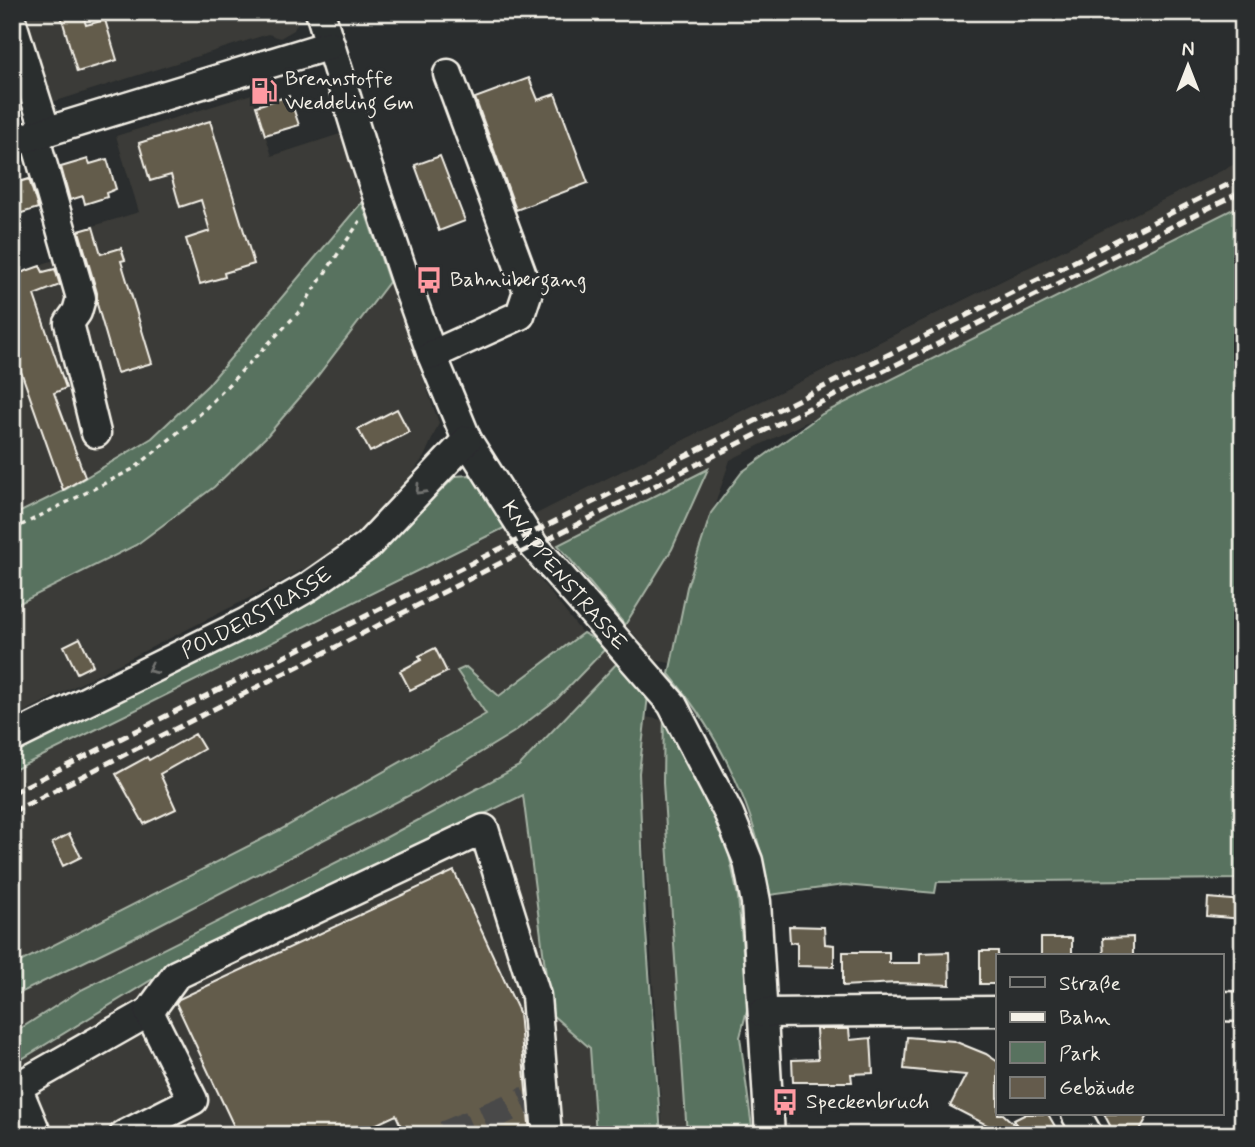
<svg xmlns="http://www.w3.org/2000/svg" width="1255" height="1147" font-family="Mynerve,sans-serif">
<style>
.built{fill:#3b3b37}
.green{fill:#58725f;stroke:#a6b2a4;stroke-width:2}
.building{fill:#645b4c;stroke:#f4f1e8;stroke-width:2}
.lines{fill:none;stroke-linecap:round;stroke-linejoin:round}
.minor-tunnel{stroke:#484a4a;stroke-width:28;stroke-dasharray:28 14;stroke-linecap:butt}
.minor-casing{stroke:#f4f1e8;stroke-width:33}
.path{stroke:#f4f1e8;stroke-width:3.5;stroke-dasharray:5 5;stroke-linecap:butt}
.minor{stroke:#2a2d2e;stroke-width:28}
.rail{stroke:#f4f1e8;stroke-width:5;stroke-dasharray:10 5;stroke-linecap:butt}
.oneway{stroke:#71726f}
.labels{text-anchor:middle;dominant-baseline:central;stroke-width:7;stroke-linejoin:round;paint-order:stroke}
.poi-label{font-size:21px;fill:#f4f1e8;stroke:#2a2d2e;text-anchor:start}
.street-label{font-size:21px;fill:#f4f1e8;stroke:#2a2d2e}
</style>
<rect width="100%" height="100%" fill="#2a2d2e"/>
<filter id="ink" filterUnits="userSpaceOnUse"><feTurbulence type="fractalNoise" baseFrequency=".0143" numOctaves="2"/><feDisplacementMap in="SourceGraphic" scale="14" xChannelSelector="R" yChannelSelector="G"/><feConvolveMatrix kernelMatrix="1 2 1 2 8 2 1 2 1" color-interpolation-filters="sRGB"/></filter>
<g filter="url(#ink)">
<path class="built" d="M 12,12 L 302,12 L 294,30 L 280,38 L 268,34 L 12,115 Z
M 252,94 L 272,156 L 340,134 L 362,202 L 208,385 L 152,438 L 61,492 L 12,516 L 12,275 L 62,257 L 57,237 L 139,212 L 116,136 Z
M 1243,160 L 1243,204 L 730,460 L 687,587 L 670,663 L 653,660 L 637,637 L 625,625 L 672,549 L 707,470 L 527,563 L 582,633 L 608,646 L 621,659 L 519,766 L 385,838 L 79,991 L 12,1034 L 12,771 L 540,512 Z
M 389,282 L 439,423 L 424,457 L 395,497 L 343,546 L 281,582 L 12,718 L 12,607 L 136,545 L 214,487 L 267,436 L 313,382 Z
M 645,717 L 663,720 L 663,783 L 687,1135 L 663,1135 L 639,773 Z
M 523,795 L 550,1014 L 591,1048 L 596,1135 L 12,1135 L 12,1065 L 171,968 Z"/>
<path class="green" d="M 362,202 L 389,282 L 313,382 L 267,436 L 214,487 L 136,545 L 12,607 L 12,516 L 61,492 L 152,438 L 208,385 Z
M 1243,204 L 1243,879 L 937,882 L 935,893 L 844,885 L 770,895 C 755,809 724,741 669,674 L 687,587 L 711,513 L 742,472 L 822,414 Z
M 708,469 L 672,549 L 625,625 L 558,545 Z
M 469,475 L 480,479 L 508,526 L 12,771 L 12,748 L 383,547 L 456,476 Z
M 583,633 L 608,646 L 557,699 L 514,732 L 416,792 L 141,934 L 12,997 L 12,966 L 278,831 L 486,714 L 457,671 L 466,667 L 499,696 Z
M 621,659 L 649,687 L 639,773 L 645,918 L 661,1135 L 596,1135 L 590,1048 L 551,1014 L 523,795 L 171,968 L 12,1065 L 12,1034 L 79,991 L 385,838 L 519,766 Z
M 664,708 L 708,796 L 729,854 L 738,897 L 748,1006 L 740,1037 L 753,1135 L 687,1135 L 663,783 Z"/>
<path class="building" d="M 60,12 L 82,12 L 86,25 L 105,20 L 117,60 L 77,72 Z
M 529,78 L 538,100 L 555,94 L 588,183 L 516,210 L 475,98 Z
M 289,96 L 299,125 L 265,135 L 256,106 Z
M 210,121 L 254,264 L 224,273 L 225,277 L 200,284 L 186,239 L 210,231 L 201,200 L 180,207 L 171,175 L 150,181 L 139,143 Z
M 440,156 L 465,221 L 439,231 L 415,165 Z
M 88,159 L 90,164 L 107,159 L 116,189 L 106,193 L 107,197 L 85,204 L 83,196 L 70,200 L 61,167 Z
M 29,179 L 38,208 L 12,216 L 12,184 Z
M 93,227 L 101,254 L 121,248 L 125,260 L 121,261 L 152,363 L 117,373 L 97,304 L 97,293 L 79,231 Z
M 40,266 L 43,272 L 55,269 L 60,285 L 34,295 L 66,388 L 54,393 L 85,477 L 63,490 L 12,346 L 12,276 Z
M 397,409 L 409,432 L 370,452 L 358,429 Z
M 80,638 L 93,665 L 77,673 L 64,646 Z
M 435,648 L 447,672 L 410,690 L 400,671 L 421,660 L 419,656 Z
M 195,734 L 204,749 L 160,774 L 176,809 L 144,824 L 116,774 L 147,757 L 149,760 Z
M 69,834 L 81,857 L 63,866 L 52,843 Z
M 454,871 L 519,1012 L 530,1135 L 405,1135 L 396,1115 L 353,1135 L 238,1135 L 176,1003 L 179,999 Z
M 1208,898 L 1243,901 L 1243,919 L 1207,916 Z
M 789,926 L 824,927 L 825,944 L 834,945 L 834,967 L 797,966 L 797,942 L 790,943 Z
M 1133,937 L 1133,956 L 1104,956 L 1103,938 Z
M 1041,938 L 1072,938 L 1072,956 L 1041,956 Z
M 980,951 L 998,951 L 998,984 L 980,984 Z
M 843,952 L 889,952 L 889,963 L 920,963 L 920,953 L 949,952 L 950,985 L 896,983 L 843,986 Z
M 816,1029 L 849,1029 L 850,1040 L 871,1038 L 873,1073 L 851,1074 L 852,1082 L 793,1082 L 792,1060 L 818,1059 Z
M 907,1037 L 954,1041 L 986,1054 L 998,1062 L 998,1114 L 1003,1114 L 1015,1125 L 1005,1135 L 978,1135 L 987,1125 L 950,1106 L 966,1075 L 904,1069 Z
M 1026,1114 L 1048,1114 L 1060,1135 L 1022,1135 L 1014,1120 Z
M 1104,1114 L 1149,1114 L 1137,1135 L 1115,1135 Z"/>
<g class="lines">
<path class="minor-tunnel" d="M 445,1135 L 527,1100"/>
<defs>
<g id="minor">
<path id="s1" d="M 320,12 L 366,162 L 406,282 L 432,355 L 467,440 L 534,546 L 672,704 L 729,814 L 748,861 L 756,902 L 770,1135"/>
<path d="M 12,23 L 46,132"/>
<path d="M 34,135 L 81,298 L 77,312 L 69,323 L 96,433"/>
<path d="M 12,142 L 330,45"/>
<path d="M 432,355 L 520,315 L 528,291 L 448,74"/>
<path id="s2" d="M 12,738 L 247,622 L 308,587 L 367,546 L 467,440"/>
<path d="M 1222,1006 L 1243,1007"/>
<path d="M 763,1013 L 998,1011"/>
<path d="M 1076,1114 L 1088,1135"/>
<path d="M 37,1135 L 17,1087 L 149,1012"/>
<path d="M 124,1135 L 193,1100 L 149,1012 L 176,975 L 484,829 L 536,996 L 547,1135"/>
</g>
</defs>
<use href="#minor" class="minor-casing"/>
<path class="path" d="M 12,530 L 135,468 L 200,414 L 298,313 L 360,221"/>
<use href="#minor" class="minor"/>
<path class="rail" d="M 12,793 L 1243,177
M 12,812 L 534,546 L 1243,191"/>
</g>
<defs><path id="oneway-chevron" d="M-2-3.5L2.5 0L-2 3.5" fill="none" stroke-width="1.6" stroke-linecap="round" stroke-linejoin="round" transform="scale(1.75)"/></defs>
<g class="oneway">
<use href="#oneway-chevron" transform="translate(420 490) rotate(134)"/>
<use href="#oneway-chevron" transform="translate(152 669) rotate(154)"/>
</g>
</g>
<defs>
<symbol id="fuel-bare" viewBox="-9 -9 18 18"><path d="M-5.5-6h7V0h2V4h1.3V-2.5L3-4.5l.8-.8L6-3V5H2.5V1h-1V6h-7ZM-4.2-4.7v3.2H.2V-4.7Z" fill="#ff9aa2" stroke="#2a2d2e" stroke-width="2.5" paint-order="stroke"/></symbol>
<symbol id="bus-bare" viewBox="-9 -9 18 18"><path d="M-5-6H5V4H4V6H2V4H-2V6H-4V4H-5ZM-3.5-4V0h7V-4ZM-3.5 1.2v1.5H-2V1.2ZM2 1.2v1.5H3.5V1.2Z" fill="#ff9aa2" stroke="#2a2d2e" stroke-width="2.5" paint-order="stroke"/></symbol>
</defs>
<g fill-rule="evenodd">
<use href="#fuel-bare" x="245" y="72" width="38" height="38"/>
<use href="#bus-bare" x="410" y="261" width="38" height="38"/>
<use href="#bus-bare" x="766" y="1083" width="38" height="38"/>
</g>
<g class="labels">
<g class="poi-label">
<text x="285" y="79">Brennstoffe<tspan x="285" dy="24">Weddeling Gm</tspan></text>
<text x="450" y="280">Bahnübergang</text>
<text x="806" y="1102">Speckenbruch</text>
</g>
<g class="street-label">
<text stroke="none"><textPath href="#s1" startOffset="620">KNAPPENSTRASSE</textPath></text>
<text stroke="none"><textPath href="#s2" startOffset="275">POLDERSTRASSE</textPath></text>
</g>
</g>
<rect width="1255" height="1147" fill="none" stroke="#2a2d2e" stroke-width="42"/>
<rect x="21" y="21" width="1213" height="1105" fill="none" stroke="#f4f1e8" stroke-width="2.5" filter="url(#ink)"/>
<rect x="996" y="954" width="228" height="161" fill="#2a2d2e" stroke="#7b7b78" stroke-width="2"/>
<rect x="1010" y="977" width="35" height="10" fill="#2a2d2e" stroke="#7b7b78" stroke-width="2"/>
<text x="1059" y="990" font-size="21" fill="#f4f1e8">Straße</text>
<rect x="1010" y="1012" width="35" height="10" fill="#f4f1e8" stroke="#7b7b78" stroke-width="2"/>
<text x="1059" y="1024" font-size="21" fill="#f4f1e8">Bahn</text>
<rect x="1010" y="1042" width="35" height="21" fill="#58725f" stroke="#7b7b78" stroke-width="2"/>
<text x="1059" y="1060" font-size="21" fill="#f4f1e8">Park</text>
<rect x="1010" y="1077" width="35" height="21" fill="#645b4c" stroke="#7b7b78" stroke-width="2"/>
<text x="1059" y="1094" font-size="21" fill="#f4f1e8">Gebäude</text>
<g transform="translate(1188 66)" stroke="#2a2d2e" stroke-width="5" paint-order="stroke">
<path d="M0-5L12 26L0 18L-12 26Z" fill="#f4f1e8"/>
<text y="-10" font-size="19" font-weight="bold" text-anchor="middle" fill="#f4f1e8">N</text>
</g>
</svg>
